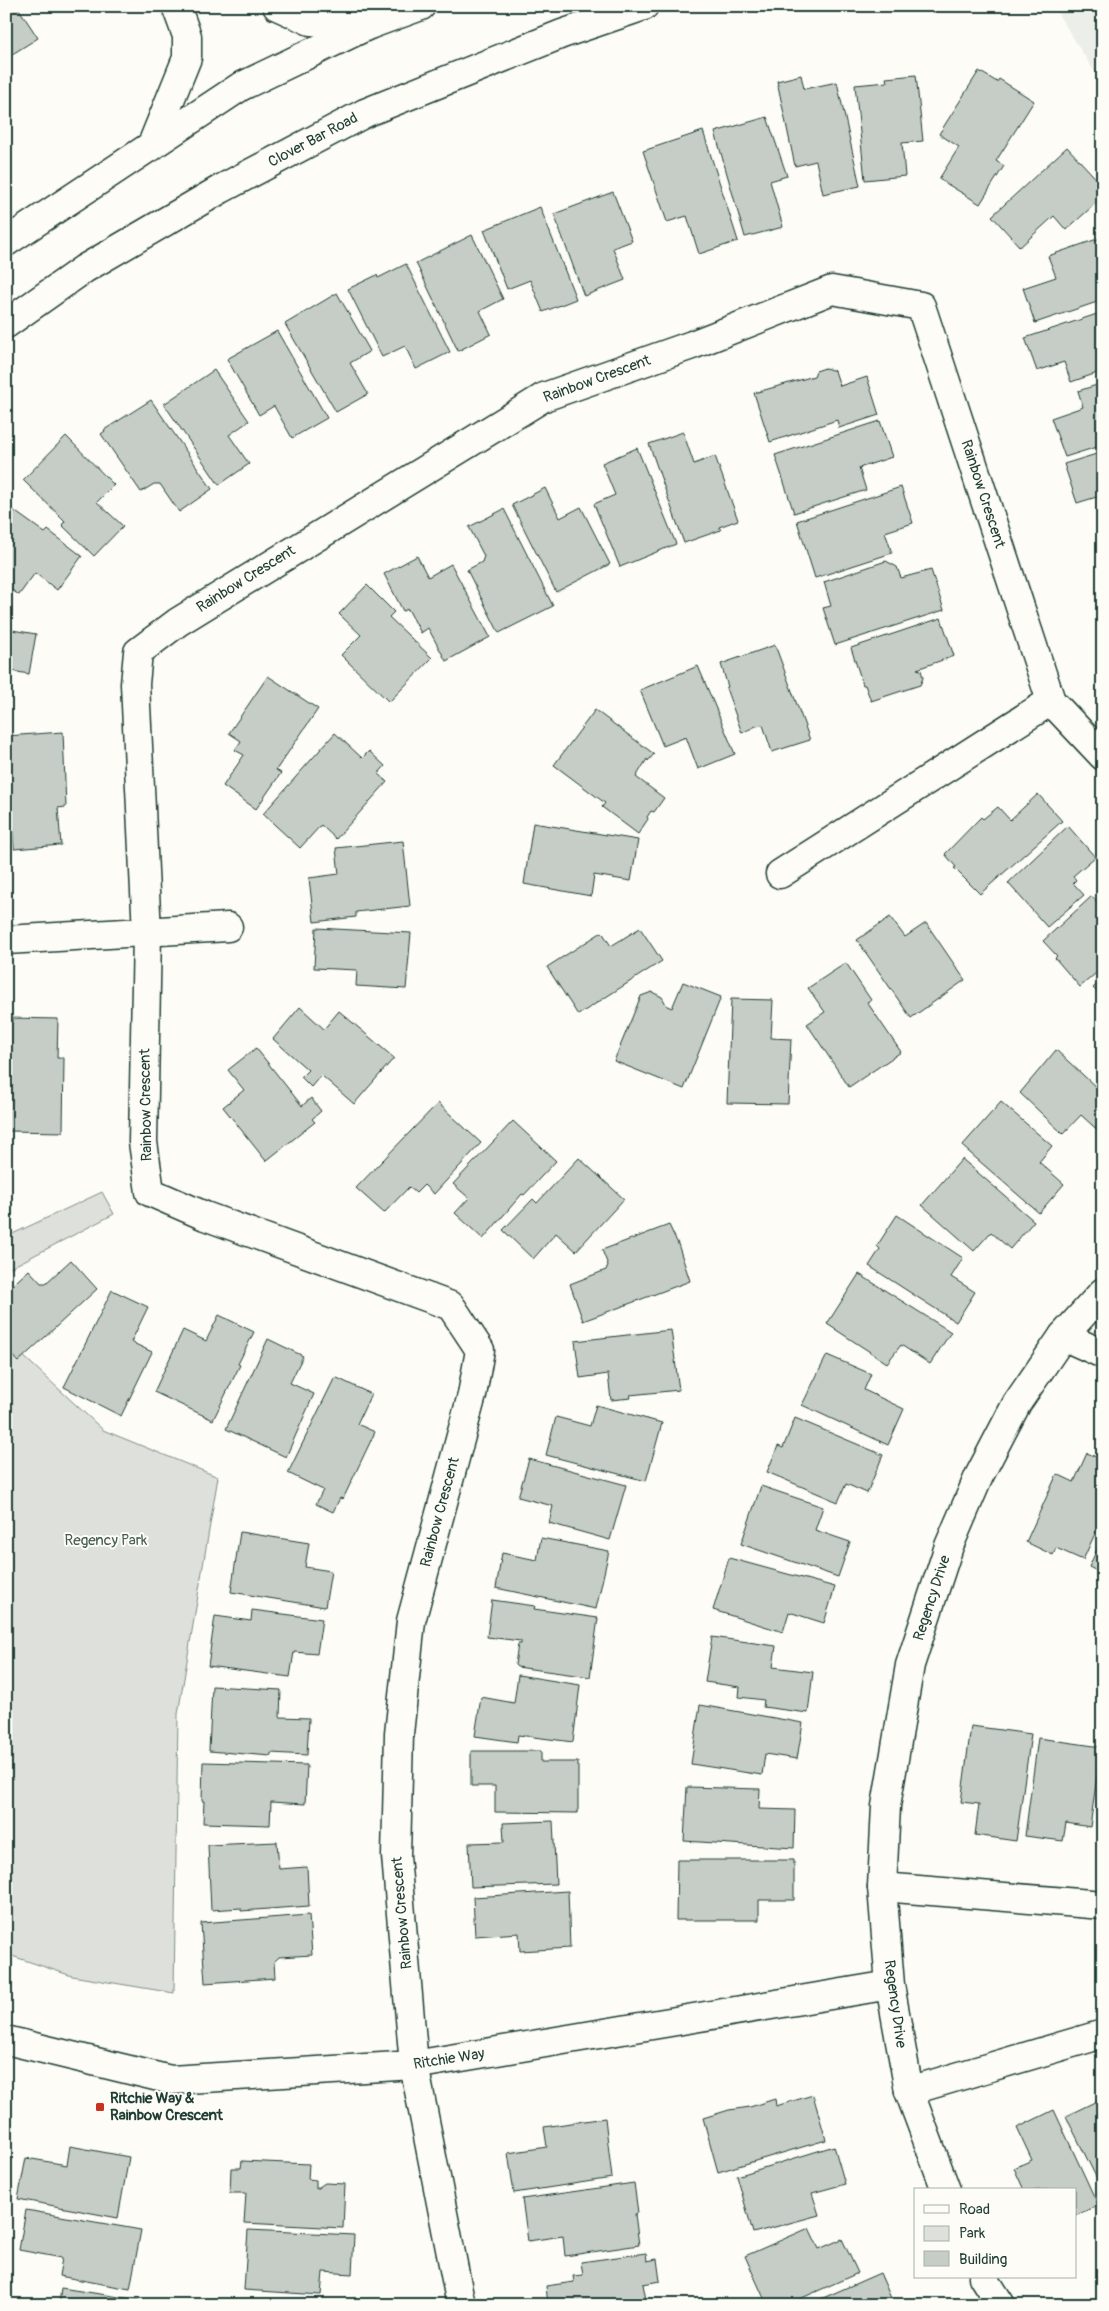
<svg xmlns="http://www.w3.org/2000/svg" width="1109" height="2311" font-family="Pangolin,sans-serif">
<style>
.built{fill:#eceee9}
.green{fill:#dde0db;stroke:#7e8e88}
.building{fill:#c6cdc7;stroke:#1f3d34}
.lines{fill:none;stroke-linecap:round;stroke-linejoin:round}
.street-casing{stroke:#1f3d34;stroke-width:31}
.secondary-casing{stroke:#1f3d34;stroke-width:31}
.street{stroke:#fdfcf7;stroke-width:28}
.secondary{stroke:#fdfcf7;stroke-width:28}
.poi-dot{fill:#c8321e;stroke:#fdfcf7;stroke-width:2}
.labels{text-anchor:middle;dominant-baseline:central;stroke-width:4;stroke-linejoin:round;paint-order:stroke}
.street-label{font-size:15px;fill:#1f3d34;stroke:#fdfcf7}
.park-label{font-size:15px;fill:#455e55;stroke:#fdfcf7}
.poi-label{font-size:15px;font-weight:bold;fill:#1f3d34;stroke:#fdfcf7;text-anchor:start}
</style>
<rect width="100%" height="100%" fill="#fdfcf7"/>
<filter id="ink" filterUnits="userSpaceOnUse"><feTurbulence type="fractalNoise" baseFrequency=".02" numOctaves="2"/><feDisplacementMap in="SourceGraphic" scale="10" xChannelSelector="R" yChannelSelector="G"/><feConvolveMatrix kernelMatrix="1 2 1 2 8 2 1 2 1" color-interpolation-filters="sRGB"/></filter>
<g filter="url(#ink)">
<path class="built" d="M 1053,6 L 1103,6 L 1103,85 Z"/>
<path class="green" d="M 102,1192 L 114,1214 L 6,1270 L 6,1237 Z
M 6,1340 L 103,1430 L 218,1477 L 178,1714 L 174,1993 L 72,1976 L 6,1954 Z"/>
<path class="building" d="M 6,6 L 17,6 L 38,38 L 6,58 Z
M 979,71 L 997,82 L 999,79 L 1034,101 L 996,161 L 1004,166 L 980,204 L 939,179 L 959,147 L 939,134 Z
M 801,75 L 804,89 L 837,82 L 860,186 L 823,194 L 816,161 L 795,166 L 777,81 Z
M 916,75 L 923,141 L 902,143 L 905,176 L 865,180 L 855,85 L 887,82 L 886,78 Z
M 767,117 L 787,176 L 770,181 L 783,227 L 745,237 L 715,132 Z
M 703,131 L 738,241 L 699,254 L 687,216 L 667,222 L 643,151 Z
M 1067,147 L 1103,186 L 1103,197 L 1066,230 L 1054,216 L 1020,247 L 992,216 Z
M 613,192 L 632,241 L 613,248 L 625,280 L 584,296 L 554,214 Z
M 540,207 L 576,299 L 543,312 L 530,280 L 507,289 L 484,230 Z
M 472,235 L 503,299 L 480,311 L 491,334 L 458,351 L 416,263 Z
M 1103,237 L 1103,300 L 1035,323 L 1023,288 L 1056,277 L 1048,256 Z
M 406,264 L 450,352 L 416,369 L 405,346 L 382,357 L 348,289 L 377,275 L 378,278 Z
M 337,293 L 370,351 L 350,363 L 368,394 L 336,412 L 285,324 Z
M 1103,312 L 1103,371 L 1071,382 L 1064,362 L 1037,371 L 1025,338 Z
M 277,331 L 327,418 L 292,438 L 274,406 L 259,415 L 227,359 Z
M 825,368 L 835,371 L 840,386 L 867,377 L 879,415 L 839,428 L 837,420 L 770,442 L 754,393 L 814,376 L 816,371 Z
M 214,370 L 249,421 L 229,435 L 249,464 L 219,485 L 164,404 Z
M 1103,383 L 1103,445 L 1065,457 L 1051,418 L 1083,407 L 1078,391 Z
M 151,400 L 212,489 L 179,512 L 160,484 L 154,484 L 141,492 L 101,434 L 105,431 L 104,430 Z
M 880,421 L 892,457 L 859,468 L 866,490 L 794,513 L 775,455 Z
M 683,432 L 694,464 L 715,456 L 738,520 L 719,527 L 721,530 L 684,543 L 649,444 Z
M 66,436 L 114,485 L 97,502 L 123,526 L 94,556 L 62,525 L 65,521 L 23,480 Z
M 637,448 L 676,544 L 620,567 L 594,504 L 615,495 L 602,463 Z
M 1103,452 L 1103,495 L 1077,503 L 1064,464 Z
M 901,487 L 913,523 L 885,532 L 892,553 L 815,578 L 797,521 Z
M 545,488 L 560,518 L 581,507 L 610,564 L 556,592 L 512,505 Z
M 6,505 L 45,533 L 48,530 L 82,556 L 57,590 L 35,573 L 19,595 L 6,586 Z
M 504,509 L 553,606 L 499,633 L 467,570 L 482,562 L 484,556 L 469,527 Z
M 417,556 L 428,577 L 451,564 L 490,637 L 446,661 L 428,628 L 421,633 L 408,609 L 403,611 L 384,574 Z
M 886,561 L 897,567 L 901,578 L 931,570 L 944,610 L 835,645 L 823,608 L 831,606 L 824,582 Z
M 367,585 L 394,612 L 389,617 L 432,658 L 389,702 L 341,655 L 361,635 L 339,614 Z
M 941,618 L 954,656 L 917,669 L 921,670 L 923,678 L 920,685 L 871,701 L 865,685 L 863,685 L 851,648 Z
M 6,629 L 36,634 L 29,674 L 6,670 Z
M 775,645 L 810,740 L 772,752 L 763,725 L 756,726 L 742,733 L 726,688 L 728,687 L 721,664 Z
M 698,666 L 735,754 L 698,769 L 686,737 L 663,746 L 640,690 Z
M 268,676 L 318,709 L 276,770 L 281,773 L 256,809 L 223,786 L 244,755 L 235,750 L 241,741 L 229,733 Z
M 595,710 L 654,754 L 648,761 L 647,759 L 636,777 L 664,798 L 654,812 L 651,811 L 647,817 L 648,819 L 638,834 L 602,807 L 605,803 L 554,765 Z
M 63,732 L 66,807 L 58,808 L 61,845 L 14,849 L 6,736 Z
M 335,733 L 362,758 L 369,751 L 385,766 L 378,774 L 387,782 L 336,839 L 321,825 L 300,848 L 263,814 Z
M 1038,794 L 1062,821 L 980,894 L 954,868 L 956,867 L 945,854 L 981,817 L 983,819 L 998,807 L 1010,820 Z
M 533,823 L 638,840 L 631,881 L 594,875 L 591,896 L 524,884 Z
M 1068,826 L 1095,857 L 1073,876 L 1076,880 L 1073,883 L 1084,895 L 1047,927 L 1008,883 Z
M 403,841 L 410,906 L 356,912 L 356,917 L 314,922 L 309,878 L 339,874 L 336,848 Z
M 1092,896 L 1103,908 L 1103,967 L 1080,987 L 1055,958 L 1057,956 L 1043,941 Z
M 890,917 L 905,937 L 926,923 L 965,980 L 911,1018 L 857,940 Z
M 316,928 L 411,933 L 406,989 L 356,986 L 357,970 L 314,968 Z
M 640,928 L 662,961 L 578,1015 L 547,967 L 602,932 L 611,946 Z
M 846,963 L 871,1000 L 867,1002 L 901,1052 L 849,1087 L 807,1024 L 825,1012 L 808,988 Z
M 1103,979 L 1103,998 L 1093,988 Z
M 683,982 L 721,997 L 684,1089 L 614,1061 L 641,996 L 652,992 L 662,997 L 667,1006 L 672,1008 Z
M 731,999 L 773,1000 L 771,1038 L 791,1039 L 788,1104 L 727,1103 Z
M 300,1007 L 324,1029 L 339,1011 L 394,1058 L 354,1104 L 321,1075 L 311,1087 L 301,1077 L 308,1070 L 273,1039 Z
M 10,1018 L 58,1019 L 57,1058 L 64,1058 L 63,1132 L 8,1131 Z
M 256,1048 L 302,1106 L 311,1098 L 321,1111 L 312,1119 L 315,1122 L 266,1161 L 223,1107 L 244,1090 L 228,1070 Z
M 1056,1050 L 1097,1088 L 1103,1084 L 1103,1135 L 1081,1115 L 1063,1134 L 1020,1093 Z
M 1001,1102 L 1052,1146 L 1039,1162 L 1064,1184 L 1039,1213 L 962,1146 Z
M 438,1103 L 481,1143 L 434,1194 L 424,1185 L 416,1193 L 409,1187 L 384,1213 L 356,1188 Z
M 513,1121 L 556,1161 L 524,1195 L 522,1194 L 483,1239 L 455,1213 L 469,1198 L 453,1184 Z
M 579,1158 L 624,1199 L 576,1251 L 556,1233 L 533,1259 L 503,1230 L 533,1199 L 537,1203 Z
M 962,1159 L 1034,1221 L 1010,1249 L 991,1232 L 974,1251 L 922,1205 Z
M 897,1215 L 963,1258 L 951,1277 L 975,1292 L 956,1322 L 869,1266 L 880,1249 L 877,1246 Z
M 669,1225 L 678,1244 L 690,1281 L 583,1321 L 570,1284 L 606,1270 L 608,1265 L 602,1250 Z
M 71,1260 L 97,1289 L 18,1362 L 6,1349 L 6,1291 L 29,1270 L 41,1283 L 46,1283 Z
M 859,1274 L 951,1332 L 930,1364 L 901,1345 L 887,1363 L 827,1324 Z
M 112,1290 L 148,1307 L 131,1342 L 152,1352 L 121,1416 L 64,1387 Z
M 219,1315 L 254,1332 L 238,1364 L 240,1365 L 213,1420 L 154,1392 L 183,1330 L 206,1341 Z
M 671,1330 L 679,1390 L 630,1395 L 631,1398 L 611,1400 L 608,1374 L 580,1378 L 575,1341 Z
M 268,1339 L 303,1356 L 290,1383 L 314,1394 L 286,1457 L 226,1429 Z
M 827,1355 L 871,1374 L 864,1390 L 904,1409 L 888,1445 L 802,1405 Z
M 335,1377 L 371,1394 L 357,1424 L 375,1432 L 343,1499 L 340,1498 L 333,1512 L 316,1504 L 323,1490 L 288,1473 Z
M 596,1405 L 662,1423 L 646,1481 L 546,1455 L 556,1417 L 590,1426 Z
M 795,1418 L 883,1455 L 867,1493 L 846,1484 L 838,1502 L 767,1472 L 778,1446 L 783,1448 Z
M 1087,1453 L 1103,1460 L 1103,1516 L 1083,1560 L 1056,1548 L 1053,1555 L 1026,1542 L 1057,1474 L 1074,1482 Z
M 529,1459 L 626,1485 L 610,1540 L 549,1523 L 553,1506 L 518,1497 Z
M 761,1486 L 823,1507 L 815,1530 L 850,1542 L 838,1577 L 741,1544 Z
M 240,1532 L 309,1543 L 305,1567 L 331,1571 L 325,1607 L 231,1592 Z
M 1103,1536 L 1103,1574 L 1089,1567 Z
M 541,1538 L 609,1551 L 596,1609 L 496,1588 L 502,1553 L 537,1560 Z
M 729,1558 L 835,1587 L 824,1623 L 789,1612 L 783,1632 L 713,1610 Z
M 492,1600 L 535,1606 L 534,1609 L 598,1618 L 590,1677 L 517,1667 L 515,1665 L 518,1644 L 521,1644 L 521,1641 L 487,1637 Z
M 252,1610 L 322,1619 L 317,1654 L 294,1652 L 290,1677 L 208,1666 L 215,1616 L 251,1621 Z
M 712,1637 L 776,1646 L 773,1667 L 813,1672 L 808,1713 L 763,1707 L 764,1700 L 739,1697 L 740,1687 L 705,1682 Z
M 518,1675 L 580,1685 L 573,1742 L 518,1735 L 517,1742 L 475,1736 L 481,1697 L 514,1703 Z
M 212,1686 L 281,1690 L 280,1717 L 309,1718 L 307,1755 L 271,1753 L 271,1756 L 209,1751 Z
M 700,1705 L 803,1723 L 797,1759 L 765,1754 L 762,1775 L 691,1764 Z
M 971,1726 L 1031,1734 L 1016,1841 L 975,1835 L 979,1804 L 961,1802 Z
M 1038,1738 L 1101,1747 L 1090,1827 L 1066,1823 L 1063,1841 L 1025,1836 Z
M 471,1751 L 541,1751 L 541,1762 L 578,1762 L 578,1813 L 495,1812 L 495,1786 L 471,1786 Z
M 203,1762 L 307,1765 L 305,1804 L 271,1802 L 270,1825 L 203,1823 L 204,1801 L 202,1801 Z
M 687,1787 L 760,1789 L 759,1809 L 795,1810 L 794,1848 L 684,1841 Z
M 553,1821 L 556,1884 L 471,1887 L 469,1843 L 504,1842 L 503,1823 Z
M 277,1842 L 279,1869 L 307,1867 L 309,1906 L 241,1911 L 241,1908 L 211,1910 L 208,1845 Z
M 677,1860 L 794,1860 L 794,1900 L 759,1900 L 759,1920 L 676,1920 Z
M 568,1891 L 570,1948 L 520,1951 L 519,1933 L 475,1936 L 473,1897 Z
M 309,1915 L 312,1955 L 279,1957 L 274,1962 L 275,1978 L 205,1983 L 201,1923 Z
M 813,2095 L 826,2140 L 718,2172 L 703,2118 L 729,2110 L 750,2107 L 775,2099 L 776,2106 Z
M 1103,2098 L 1103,2191 L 1066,2116 Z
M 1054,2110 L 1098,2205 L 1075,2216 L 1075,2190 L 1024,2190 L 1014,2168 L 1032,2160 L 1017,2128 Z
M 605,2118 L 612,2178 L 514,2193 L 508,2153 L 547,2147 L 544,2127 Z
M 70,2146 L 129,2157 L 118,2218 L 18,2199 L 26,2158 L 67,2165 Z
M 834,2146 L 845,2184 L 812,2193 L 819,2215 L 753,2233 L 737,2176 Z
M 242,2161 L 309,2164 L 308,2179 L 316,2180 L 316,2189 L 325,2183 L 345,2184 L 343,2228 L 244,2223 L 246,2193 L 230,2193 L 231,2168 L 241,2168 Z
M 634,2183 L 638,2213 L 635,2214 L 639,2245 L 565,2256 L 563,2236 L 528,2241 L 522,2199 Z
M 26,2210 L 141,2230 L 130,2289 L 59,2276 L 62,2258 L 19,2250 Z
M 809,2228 L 819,2249 L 842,2239 L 858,2273 L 786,2305 L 767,2305 L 745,2256 Z
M 248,2230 L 354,2235 L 352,2274 L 323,2272 L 321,2295 L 244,2290 Z
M 646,2253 L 647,2261 L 657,2259 L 660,2281 L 643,2284 L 647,2305 L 548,2305 L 546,2286 L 574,2282 L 573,2276 L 583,2275 L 581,2262 Z
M 880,2273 L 894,2305 L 807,2305 Z
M 61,2288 L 139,2300 L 138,2305 L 59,2305 Z
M 264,2301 L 338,2304 L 338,2305 L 264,2305 Z"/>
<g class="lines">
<defs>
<path id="street" d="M 277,6 L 310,21 L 369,25
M 151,147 L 187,58 L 187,36 L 176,6
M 780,874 L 1051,701
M 6,940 L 228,927
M 1063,1336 L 1103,1354
M 882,1887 L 1103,1905
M 909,2091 L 1103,2034
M 461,2305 L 414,2065 L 396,1856 L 399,1734 L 411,1621 L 472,1395 L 480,1350 L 451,1306 L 205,1216 L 150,1192 L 143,1142 L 147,933 L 135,684 L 138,652 L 178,622 L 544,397 L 692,345 L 832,290 L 921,306 L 1051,701 L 1103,756"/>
<path id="secondary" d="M 6,242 L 240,87 L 369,25 L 421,6
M 6,324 L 84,269 L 221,189 L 365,113 L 562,34 L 644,6
M 6,2040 L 171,2080 L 414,2065 L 890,1985
M 946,2190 L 909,2091 L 890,1985 L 882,1887 L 886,1806 L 910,1665 L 949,1546 L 979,1476 L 1017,1403 L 1063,1336 L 1103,1292
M 983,2277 L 1001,2305"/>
</defs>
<use href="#street" class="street-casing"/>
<use href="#secondary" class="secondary-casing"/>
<use href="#street" class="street"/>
<use href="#secondary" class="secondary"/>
</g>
</g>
<rect class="poi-dot" x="95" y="2102" width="10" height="10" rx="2.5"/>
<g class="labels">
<g class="street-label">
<text transform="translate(313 140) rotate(-28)">Clover Bar Road</text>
<text transform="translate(597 379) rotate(-20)">Rainbow Crescent</text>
<text transform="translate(983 494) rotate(72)">Rainbow Crescent</text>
<text transform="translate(246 579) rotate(-32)">Rainbow Crescent</text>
<text transform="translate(146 1105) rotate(-91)">Rainbow Crescent</text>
<text transform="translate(440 1512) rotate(-75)">Rainbow Crescent</text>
<text transform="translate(932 1598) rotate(-72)">Regency Drive</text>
<text transform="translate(402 1913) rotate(-95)">Rainbow Crescent</text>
<text transform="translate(895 2004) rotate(82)">Regency Drive</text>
<text transform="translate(449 2059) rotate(-9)">Ritchie Way</text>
</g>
<g class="park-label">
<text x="106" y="1540">Regency Park</text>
</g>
<g class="poi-label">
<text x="110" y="2098">Ritchie Way &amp;<tspan x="110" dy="17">Rainbow Crescent</tspan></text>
</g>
</g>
<rect width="1109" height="2311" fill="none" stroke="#fdfcf7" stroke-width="25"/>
<rect x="12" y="12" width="1084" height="2286" fill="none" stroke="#1f3d34" stroke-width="2" filter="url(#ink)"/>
<rect x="914" y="2188" width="162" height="90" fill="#fdfcf7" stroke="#a4b0a9"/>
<rect x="924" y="2205" width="25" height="8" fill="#fdfcf7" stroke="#a4b0a9"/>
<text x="959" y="2214" font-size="15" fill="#1f3d34">Road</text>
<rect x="924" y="2226" width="25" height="15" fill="#dde0db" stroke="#a4b0a9"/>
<text x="959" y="2238" font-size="15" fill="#1f3d34">Park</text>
<rect x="924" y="2251" width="25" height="15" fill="#c6cdc7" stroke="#a4b0a9"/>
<text x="959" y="2264" font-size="15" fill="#1f3d34">Building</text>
</svg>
